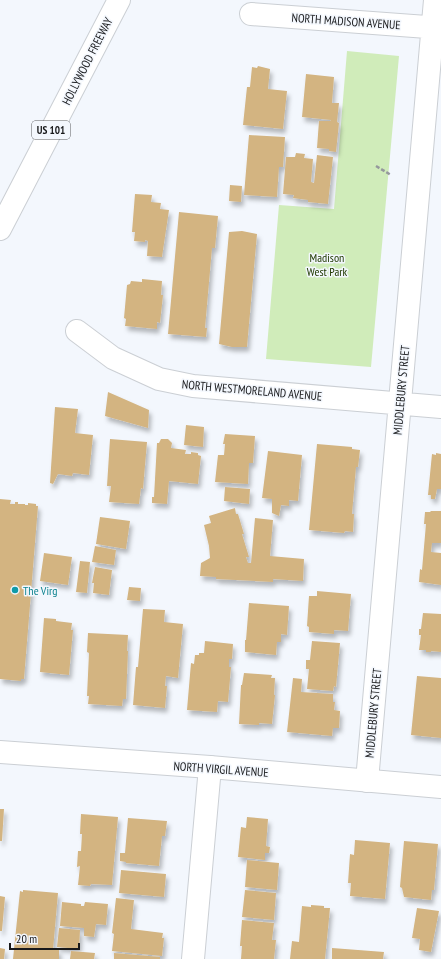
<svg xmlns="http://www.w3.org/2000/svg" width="441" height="959" font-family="'PT Sans Narrow',sans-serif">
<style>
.green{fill:#d0ecba}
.building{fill:#d3b481;filter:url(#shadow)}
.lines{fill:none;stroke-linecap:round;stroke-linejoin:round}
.street-casing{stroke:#cbcfd4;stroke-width:24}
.secondary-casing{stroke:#cbcfd4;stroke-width:24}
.highway-casing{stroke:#cbcfd4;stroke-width:24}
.path{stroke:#95989c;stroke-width:2.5;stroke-dasharray:4 2;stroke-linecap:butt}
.street{stroke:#fff;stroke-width:22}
.secondary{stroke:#fff;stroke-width:22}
.highway{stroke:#fff;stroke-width:22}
.culture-dot{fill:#0f9aa8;stroke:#f3f7fd;stroke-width:1.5}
.labels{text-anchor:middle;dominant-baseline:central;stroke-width:3;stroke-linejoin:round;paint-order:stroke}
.shield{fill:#f3f7fd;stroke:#5a5c5f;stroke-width:1}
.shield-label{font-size:11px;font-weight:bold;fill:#18191b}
.street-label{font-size:12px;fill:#18191b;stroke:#f3f7fd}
.park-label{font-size:12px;fill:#213b02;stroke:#f3f7fd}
.culture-label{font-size:12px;fill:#0d838f;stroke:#f3f7fd;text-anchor:start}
</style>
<defs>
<filter id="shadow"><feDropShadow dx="2.5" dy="4.5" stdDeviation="2" flood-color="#0004"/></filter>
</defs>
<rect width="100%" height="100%" fill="#f3f7fd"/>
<path class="green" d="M 347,51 L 399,56 L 371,367 L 266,359 L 279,205 L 334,209 Z"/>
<path class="building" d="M 258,66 L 270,69 L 268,89 L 287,91 L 283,129 L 243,125 L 247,87 L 250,87 L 252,67 L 257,68 Z
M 306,74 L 334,77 L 332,103 L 339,103 L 337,122 L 339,123 L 336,152 L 329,151 L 329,149 L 317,148 L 319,121 L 330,121 L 331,120 L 302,117 Z
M 249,135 L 285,137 L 283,167 L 279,167 L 277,197 L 244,195 Z
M 296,153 L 305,154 L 304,158 L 313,159 L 311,182 L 314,183 L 317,155 L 333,157 L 328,204 L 308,202 L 308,200 L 293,198 L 294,195 L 283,194 L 286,157 L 295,157 Z
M 230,185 L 242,186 L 241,202 L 229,201 Z
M 135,194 L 152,195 L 151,202 L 161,203 L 160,209 L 169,210 L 162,257 L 147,256 L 148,241 L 145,240 L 145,242 L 134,241 L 135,232 L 132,232 Z
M 179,212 L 218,216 L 215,248 L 212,248 L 205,328 L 207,328 L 206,337 L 168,334 Z
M 242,231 L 257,234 L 247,347 L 232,347 L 219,344 L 229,232 Z
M 142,279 L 162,281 L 161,295 L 163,295 L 160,323 L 157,322 L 157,329 L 125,326 L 126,319 L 124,318 L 127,285 L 130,284 L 131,281 L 142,282 Z
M 108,392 L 149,410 L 148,428 L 105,416 Z
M 55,407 L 78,409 L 75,433 L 93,435 L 89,475 L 73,473 L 72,476 L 58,474 L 53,484 L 50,483 Z
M 186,425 L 204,427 L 203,447 L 184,445 Z
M 225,434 L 255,436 L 253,463 L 249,463 L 248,484 L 215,482 L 218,455 L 224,455 L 225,444 L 223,444 Z
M 110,439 L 147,442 L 143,489 L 141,488 L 139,504 L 109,502 L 111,486 L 107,486 Z
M 161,439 L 168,439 L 172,443 L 171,448 L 186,450 L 185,454 L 191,454 L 191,452 L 198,453 L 198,455 L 201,456 L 198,484 L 169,481 L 167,504 L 152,503 L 152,497 L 154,497 L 157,443 L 159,443 Z
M 317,444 L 352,447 L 352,449 L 360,450 L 358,467 L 356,467 L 352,514 L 354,514 L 353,532 L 345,531 L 344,533 L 309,530 Z
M 268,451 L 302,455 L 298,501 L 289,500 L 289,506 L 281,505 L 279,516 L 272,513 L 272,499 L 262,498 Z
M 436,453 L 441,454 L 441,489 L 437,489 L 435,499 L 431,499 L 431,495 L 428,495 L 432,454 L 436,455 Z
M 225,487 L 250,489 L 249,504 L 224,501 Z
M 0,499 L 11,500 L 10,504 L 15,504 L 15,502 L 18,502 L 18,504 L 25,504 L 25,505 L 28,505 L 28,503 L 36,504 L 36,506 L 38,506 L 24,679 L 21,679 L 21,681 L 0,679 Z
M 235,508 L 236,514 L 238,514 L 244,534 L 242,534 L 249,557 L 246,557 L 248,563 L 251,563 L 255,518 L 273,520 L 270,556 L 304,559 L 303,581 L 273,579 L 273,582 L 216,579 L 216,577 L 200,576 L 201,563 L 210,558 L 209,546 L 204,525 L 211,523 L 209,516 Z
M 431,511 L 441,511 L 441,543 L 432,543 L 431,552 L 441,553 L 441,585 L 419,582 L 420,569 L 422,570 L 426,524 L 424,524 L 425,512 L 430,512 Z
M 100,517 L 130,521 L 126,549 L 96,544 Z
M 95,546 L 116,550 L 114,565 L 92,562 Z
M 44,553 L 72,557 L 68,585 L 40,581 Z
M 80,561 L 90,562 L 87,593 L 76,592 Z
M 95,567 L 112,570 L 109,595 L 93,593 L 94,583 L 92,583 Z
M 129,587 L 141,588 L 140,601 L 127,600 Z
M 317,591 L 351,594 L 348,631 L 334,630 L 334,634 L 309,632 L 309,627 L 307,626 L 309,596 L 317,596 Z
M 249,603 L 289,606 L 287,635 L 281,634 L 281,642 L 277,642 L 276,655 L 245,652 L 245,640 L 246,640 Z
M 143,609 L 165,610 L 164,622 L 183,624 L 178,678 L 166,676 L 165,686 L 167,686 L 165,708 L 133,705 L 136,667 L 138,667 Z
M 423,613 L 441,614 L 441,652 L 431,651 L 431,652 L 426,652 L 426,650 L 419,650 L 421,635 L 419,635 L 419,629 L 421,629 Z
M 44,618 L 56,619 L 56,621 L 72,623 L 71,630 L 73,630 L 69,675 L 40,672 Z
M 88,633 L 128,635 L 127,651 L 128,651 L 126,699 L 123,699 L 122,706 L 88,704 L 89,696 L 87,696 L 89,653 L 87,652 Z
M 205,641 L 233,644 L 232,659 L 229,659 L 229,667 L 231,667 L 228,702 L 218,701 L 217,712 L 187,710 L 191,663 L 194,664 L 195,655 L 199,655 L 199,653 L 204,653 Z
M 312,641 L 340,643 L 336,687 L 334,686 L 333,691 L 307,689 L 309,669 L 306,669 L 306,660 L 310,660 Z
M 244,673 L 272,675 L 271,678 L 275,678 L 274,695 L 275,695 L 272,724 L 259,723 L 259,725 L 239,724 L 241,685 L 242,685 Z
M 417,676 L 441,678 L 441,738 L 411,735 Z
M 293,678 L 302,679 L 301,692 L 333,694 L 333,702 L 335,702 L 334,710 L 340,711 L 339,728 L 333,728 L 332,736 L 287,732 Z
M 0,809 L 4,809 L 2,841 L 0,841 Z
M 81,814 L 118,817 L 112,885 L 91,884 L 90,886 L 78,885 L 80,866 L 77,867 L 78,851 L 81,851 L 82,834 L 80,834 Z
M 247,817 L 268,819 L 266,846 L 270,847 L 269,853 L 265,853 L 265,860 L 238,857 L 241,827 L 246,828 Z
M 128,818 L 167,821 L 165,836 L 162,836 L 159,866 L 126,863 L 126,862 L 120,861 L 120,853 L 125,853 Z
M 355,840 L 390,843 L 385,899 L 350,896 L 351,883 L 348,883 L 350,854 L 354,855 Z
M 404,841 L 438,844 L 434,890 L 432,890 L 431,900 L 404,897 L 402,888 L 400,887 Z
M 247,860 L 279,863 L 277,890 L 245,887 Z
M 121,870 L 166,874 L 164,897 L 119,893 Z
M 23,890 L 58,893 L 53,950 L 59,950 L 59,959 L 13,959 L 20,891 L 23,892 Z
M 245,890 L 276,893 L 274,920 L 242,917 Z
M 0,896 L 5,897 L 2,931 L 0,931 Z
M 116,898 L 134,900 L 131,929 L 163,933 L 162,938 L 164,938 L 162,956 L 112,951 L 114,934 L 112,933 Z
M 62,902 L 81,904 L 81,906 L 84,906 L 85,902 L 108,904 L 106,925 L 96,924 L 94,937 L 84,936 L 84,928 L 60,926 Z
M 311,905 L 324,906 L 324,908 L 330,908 L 325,959 L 290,959 L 292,941 L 299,942 L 302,906 L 311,907 Z
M 417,908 L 439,911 L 431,952 L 419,950 L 420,939 L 412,938 Z
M 242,920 L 274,923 L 272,940 L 276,940 L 274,959 L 241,959 L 242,946 L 240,946 Z
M 59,928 L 80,930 L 79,949 L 57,947 Z
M 0,948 L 5,949 L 4,959 L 0,959 Z
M 332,948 L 384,952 L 383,959 L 332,959 Z
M 71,951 L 95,953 L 94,959 L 70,959 Z
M 114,953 L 160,957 L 160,959 L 114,959 Z"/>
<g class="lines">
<defs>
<path id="street" d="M 251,14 L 441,28
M 77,331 L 113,358 L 159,379 L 193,386 L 441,407
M 367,781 L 435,0
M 193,959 L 210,767"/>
<path id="secondary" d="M 0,752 L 210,767 L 441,787"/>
<path id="highway" d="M 0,229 L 119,0"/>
</defs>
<use href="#street" class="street-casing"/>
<use href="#secondary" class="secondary-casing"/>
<use href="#highway" class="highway-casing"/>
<path class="path" d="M 376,166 L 391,175"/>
<use href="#street" class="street"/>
<use href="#secondary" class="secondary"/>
<use href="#highway" class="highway"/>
</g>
<circle class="culture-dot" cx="15" cy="590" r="4"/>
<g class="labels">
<rect class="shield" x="32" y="121" width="38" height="18" rx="3"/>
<g class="shield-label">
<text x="51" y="130">US 101</text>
</g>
<g class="street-label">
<text transform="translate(346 21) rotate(4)">NORTH MADISON AVENUE</text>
<text transform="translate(87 61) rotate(-63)">HOLLYWOOD FREEWAY</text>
<text transform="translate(252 390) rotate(5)">NORTH WESTMORELAND AVENUE</text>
<text transform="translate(401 390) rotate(-85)">MIDDLEBURY STREET</text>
<text transform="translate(373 713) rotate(-85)">MIDDLEBURY STREET</text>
<text transform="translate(221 769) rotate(4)">NORTH VIRGIL AVENUE</text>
</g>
<g class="park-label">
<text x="327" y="257">Madison<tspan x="327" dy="14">West Park</tspan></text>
</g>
<g class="culture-label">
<text x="23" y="590">The Virg</text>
</g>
</g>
<path d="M10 943v6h69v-6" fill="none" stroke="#18191b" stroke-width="2"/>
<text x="16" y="943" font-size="12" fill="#18191b" stroke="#f3f7fd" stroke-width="3" paint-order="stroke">20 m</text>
</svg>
